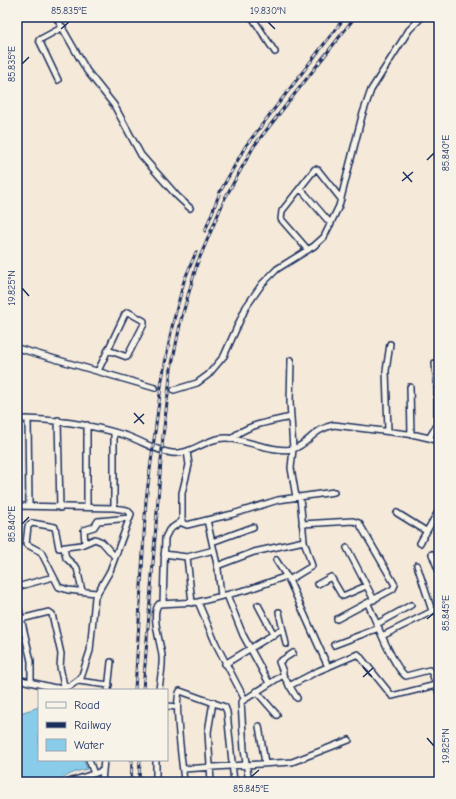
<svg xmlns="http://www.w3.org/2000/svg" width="456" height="799" font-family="'Comic Neue',sans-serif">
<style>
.water{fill:#88cce9;stroke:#5c8db1}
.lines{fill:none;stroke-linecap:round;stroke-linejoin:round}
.street-casing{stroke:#1b2f5e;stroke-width:8}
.street{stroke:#f7f3e8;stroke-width:5}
.rail-casing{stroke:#1b2f5e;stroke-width:3}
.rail{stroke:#f7f3e8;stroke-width:1.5;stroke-dasharray:4.5;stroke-linecap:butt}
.ticks{fill:none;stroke:#1b2f5e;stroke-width:1.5}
.neatline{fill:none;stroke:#1b2f5e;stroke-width:1.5}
.ticks-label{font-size:10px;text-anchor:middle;fill:#1b2f5e}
</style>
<rect width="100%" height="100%" fill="#f5e9d9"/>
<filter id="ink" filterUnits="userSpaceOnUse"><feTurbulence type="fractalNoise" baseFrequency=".025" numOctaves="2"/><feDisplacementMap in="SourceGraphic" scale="8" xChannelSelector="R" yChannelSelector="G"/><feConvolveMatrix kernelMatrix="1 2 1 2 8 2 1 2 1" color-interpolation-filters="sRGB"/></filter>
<g filter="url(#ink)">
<path class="water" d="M 39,707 L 39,760 L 84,760 L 87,769 C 78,771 71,773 64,778 C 57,783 27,782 17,782 L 17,714 Z"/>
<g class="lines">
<defs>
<path id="street" d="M 56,17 L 87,71 L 114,105 L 141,155 L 177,196 L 190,208
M 252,17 L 275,52
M 58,80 L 39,40 L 63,27
M 300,188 L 331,224
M 308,250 L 281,219 L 282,211 L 315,169 L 318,170 L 341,199
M 17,348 L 155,388
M 291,360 L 290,402 L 293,449 L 291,468 L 296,497
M 98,371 L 125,314 L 128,312 L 144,321 L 144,324 L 127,357 L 108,350
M 410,387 L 411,435
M 174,390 L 197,383 L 208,375 L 224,356 L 246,307 L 262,284 L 277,269 L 314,246 L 324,237 L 339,206 L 362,116 L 371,90 L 409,30 L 422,17
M 17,419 C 54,419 89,424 124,435 C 141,440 155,451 172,453 C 192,455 207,437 227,438 C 244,440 277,453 293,449 C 309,444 313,429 334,425 L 416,435 L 429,438 L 439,442
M 28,419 L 29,506
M 58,420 L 60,508
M 87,425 L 87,507
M 388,431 L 386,371 L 390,344
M 114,432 L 114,508
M 429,438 L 437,425 L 437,388 L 435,363
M 231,439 C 247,424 270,422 291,417
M 187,451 L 189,465 L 182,493 L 182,523 L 187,525 L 207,520 L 218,569 L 221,596
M 17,506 L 114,508 L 127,510 L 131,514 L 110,571 L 95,597 L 90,651 L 81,678 L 70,686 L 55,688 L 17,679
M 397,513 L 426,531
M 207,520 L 233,514 L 278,500 L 334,492
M 302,524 L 353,521 L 359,523 L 395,585 L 393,589 L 337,619
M 212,542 L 253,527
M 85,543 L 84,530 L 94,527 L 98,521 L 130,518
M 420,543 L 439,510
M 64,548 L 66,558 L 77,568 L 82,591
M 347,548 L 374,600
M 164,554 L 187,557 L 214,550
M 432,554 L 439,572
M 187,557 L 192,603
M 276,560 L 289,580 L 328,667
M 417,565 L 432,611
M 217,566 L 254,552 L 304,541
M 289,580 L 312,566 L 304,541 L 300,497
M 318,584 L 331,577 L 341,594 L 343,596 L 366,586
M 17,587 L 53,577
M 96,593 L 68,590 L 59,587 L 41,552 L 26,544 L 28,526 L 32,523 L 55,527 L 59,548 L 81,545 L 95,539 L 102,542 L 115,557
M 227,595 L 243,635 L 269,683
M 17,601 L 31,661 L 31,682
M 198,602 L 216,644 L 244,698
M 163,603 L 165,538 L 169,530 L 182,521
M 368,604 C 375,619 394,669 406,676 L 429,670 L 432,673 L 439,693
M 258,605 L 274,635
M 279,612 L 286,644
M 21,619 L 49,612 L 52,614 L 61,654 L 60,667 L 65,690
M 377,624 L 411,605
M 382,636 L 439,608
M 334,645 L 379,628
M 225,664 L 282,629
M 283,675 L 297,698
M 78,681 L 109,685
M 289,686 L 318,671 L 358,654 L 392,696 L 436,685
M 108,690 L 111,662
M 159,690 C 160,679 163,667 162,656 C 161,644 150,613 159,604 L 198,602 L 250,589 L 287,576
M 256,691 L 277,715
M 167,706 L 177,707
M 259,726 L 265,763
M 89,760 L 94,774
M 183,769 L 292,762 L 349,740
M 69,782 L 102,771
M 102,782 L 104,760
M 156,782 L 156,760
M 184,782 C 183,768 173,699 180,691 L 225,707 L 227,712 L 234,782
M 211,782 L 208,732 L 213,702
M 249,782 L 244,750 L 241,702 L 283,675 L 283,672 L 279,662 L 293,653"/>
</defs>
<use href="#street" class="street-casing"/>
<use href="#street" class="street"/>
<defs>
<path id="rail" d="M 205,231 L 220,192 L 245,147 L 345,17
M 135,690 L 146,500 L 162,379 L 172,327 L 184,281 L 196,252
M 143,690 L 163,436 L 171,369 L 181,320 L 197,264 L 225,198 L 254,146 L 355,17
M 131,782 L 132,760
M 139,782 L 140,760"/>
</defs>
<use href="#rail" class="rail-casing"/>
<use href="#rail" class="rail"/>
</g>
</g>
<path class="ticks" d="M 268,22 L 275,29M 61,29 L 69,22M 22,64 L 29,57M 427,160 L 434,153M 403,172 L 412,182M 402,181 L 413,172M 22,288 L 29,296M 134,413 L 144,424M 134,423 L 144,414M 22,524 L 29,517M 427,619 L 434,613M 363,667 L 372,677M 363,677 L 373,668M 427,738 L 434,746M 251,777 L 259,770"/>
<rect width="456" height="799" fill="none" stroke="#f7f3e8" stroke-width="44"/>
<rect x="38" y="689" width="130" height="72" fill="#f7f3e8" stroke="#9fa5b1"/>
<rect x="46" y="702" width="20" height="6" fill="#f7f3e8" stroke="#9fa5b1"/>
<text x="74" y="709" font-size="12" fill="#1b2f5e">Road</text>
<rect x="46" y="722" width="20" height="6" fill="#1b2f5e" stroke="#9fa5b1"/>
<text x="74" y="729" font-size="12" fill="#1b2f5e">Railway</text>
<rect x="46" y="739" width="20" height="12" fill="#88cce9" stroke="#9fa5b1"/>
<text x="74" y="749" font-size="12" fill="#1b2f5e">Water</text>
<rect x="22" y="22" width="412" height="755" class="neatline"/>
<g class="ticks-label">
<text x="69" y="14">85.835°E</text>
<text x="268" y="14">19.830°N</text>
<text transform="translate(11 64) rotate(-90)" y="4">85.835°E</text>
<text transform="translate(445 153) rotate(-90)" y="4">85.840°E</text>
<text transform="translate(11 288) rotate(-90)" y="4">19.825°N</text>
<text transform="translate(11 524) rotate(-90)" y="4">85.840°E</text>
<text transform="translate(445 613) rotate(-90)" y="4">85.845°E</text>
<text transform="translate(445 746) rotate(-90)" y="4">19.825°N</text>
<text x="251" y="792">85.845°E</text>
</g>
</svg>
